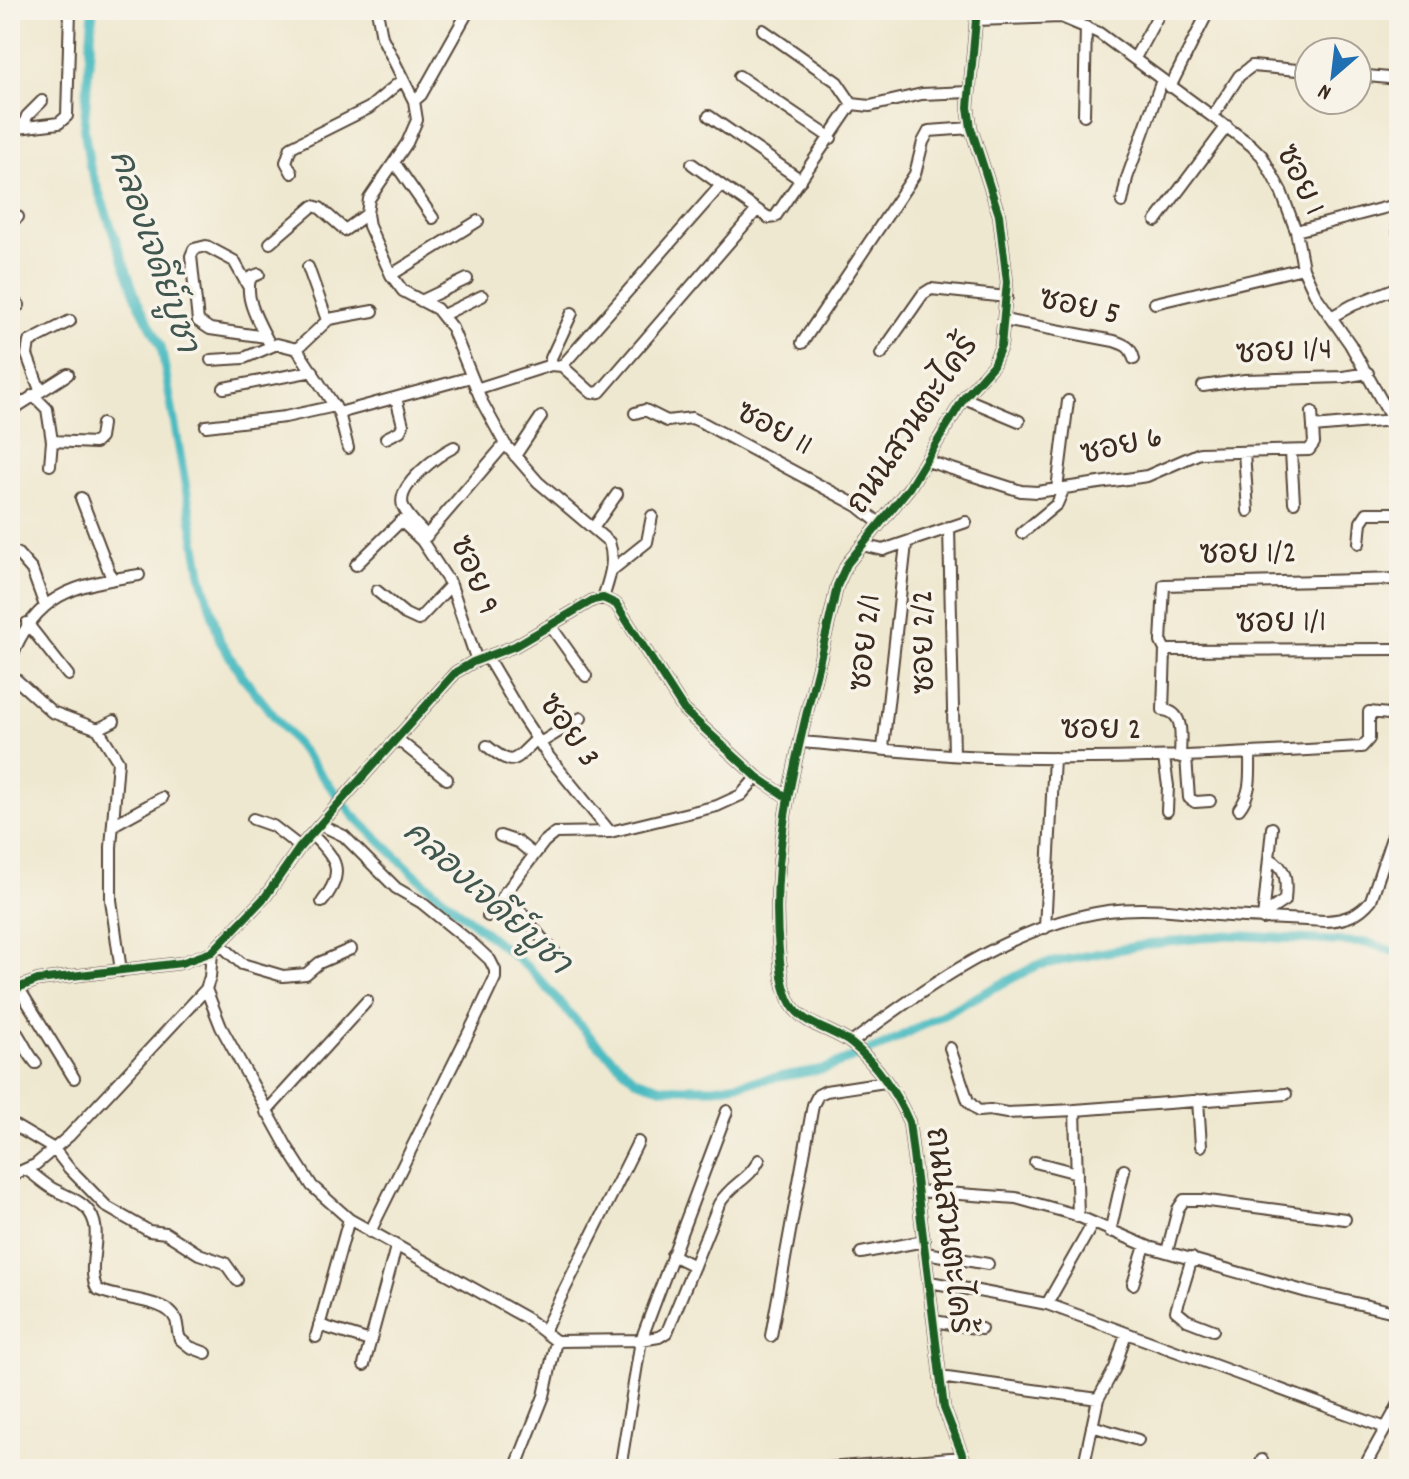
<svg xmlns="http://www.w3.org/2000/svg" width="1409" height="1479" font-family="Dekko,'Playpen Sans Thai',sans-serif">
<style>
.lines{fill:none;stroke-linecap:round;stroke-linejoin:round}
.canal{stroke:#4cbbc1;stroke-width:9}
.minor-casing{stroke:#564639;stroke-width:14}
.minor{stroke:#fff;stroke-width:10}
.cycleway-casing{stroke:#f7f3e8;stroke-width:13}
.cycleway{stroke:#1b5e20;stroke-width:8}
.labels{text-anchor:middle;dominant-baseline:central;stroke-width:7;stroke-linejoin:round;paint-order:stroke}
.street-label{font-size:32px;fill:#3b2a1e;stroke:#f7f3e8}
.water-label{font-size:34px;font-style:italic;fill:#40564f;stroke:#f7f3e8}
</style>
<rect width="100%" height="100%" fill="#f7f3e8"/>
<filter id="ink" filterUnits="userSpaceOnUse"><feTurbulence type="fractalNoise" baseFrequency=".0125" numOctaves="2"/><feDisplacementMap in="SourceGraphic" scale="16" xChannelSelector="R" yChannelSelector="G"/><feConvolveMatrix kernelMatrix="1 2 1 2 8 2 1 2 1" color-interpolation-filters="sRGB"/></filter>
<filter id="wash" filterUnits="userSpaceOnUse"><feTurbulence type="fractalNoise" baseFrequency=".006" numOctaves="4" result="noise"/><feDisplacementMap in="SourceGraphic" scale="32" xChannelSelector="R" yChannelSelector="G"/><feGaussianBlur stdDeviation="1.8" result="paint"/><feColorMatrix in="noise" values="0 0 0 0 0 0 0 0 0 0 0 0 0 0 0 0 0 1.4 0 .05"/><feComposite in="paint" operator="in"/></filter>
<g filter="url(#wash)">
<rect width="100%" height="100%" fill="#efe8d0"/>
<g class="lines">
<path class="canal" d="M 93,10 L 84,128 L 90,167 L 137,300 L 161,346 L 201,574 L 220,641 L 243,677 L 354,816 L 421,880 L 531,970 L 594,1041 L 635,1079 L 663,1088 L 715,1088 L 824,1069 L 884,1045 L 1038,965 L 1143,945 L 1227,935 L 1369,943 L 1399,953
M 1396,1469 L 1399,1464"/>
</g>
</g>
<g filter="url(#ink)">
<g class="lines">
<defs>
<path id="minor" d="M 377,10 L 382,37 L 414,101 L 417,120 L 407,143 L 369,199 L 367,214 L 369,226 L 391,275 L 403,291 L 437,309 L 452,328 L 482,402 L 505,444 L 538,482 L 609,542 C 616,562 609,579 603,598
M 976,20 L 1061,17 L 1099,33 L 1251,145 L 1262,156 L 1281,191 L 1296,231 L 1303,268 L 1316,296 L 1350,344 L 1399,432
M 1077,22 L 1082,10
M 1135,58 L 1161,10
M 1357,75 L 1399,79
M 739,76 L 831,138
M 1170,87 L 1209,10
M 414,101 L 421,95 L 466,15 L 471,10
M 852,104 L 870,106 L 922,94 L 969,92
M 1084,115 L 1086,27
M 709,116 L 801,180
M 1213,116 L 1239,76 L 1252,66 L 1309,71
M 23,127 L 27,116 L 42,101
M 10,129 L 59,123 L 67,116 L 70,10
M 394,162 L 433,218
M 692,164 L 721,185
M 292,173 L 286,162 L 291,147 L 369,108 L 402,80
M 1122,202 L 1127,178 L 1162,80
M 1395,205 L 1399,235
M 10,219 L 18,217
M 1156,221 L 1227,126
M 1296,231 L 1399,204
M 270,243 L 313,206 L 320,208 L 345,230 L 367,214
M 308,267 L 327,320
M 259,274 L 251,277 C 243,297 259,323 268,341
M 391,275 L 478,221
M 248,286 L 234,261 L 206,246 L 194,249 L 191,256 L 198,321 L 210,329 L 266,337
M 421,301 L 467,279
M 1155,303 L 1303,268
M 10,309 L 19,305
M 443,315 L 482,296
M 1331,317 L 1353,305 L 1399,287
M 1004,320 L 1114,341 C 1126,345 1131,347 1134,359
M 802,343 L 915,174 L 923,142 L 929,131 L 971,128
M 297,349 L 329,319 L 373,311
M 881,354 L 923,294 L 931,289 L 1007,297
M 211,360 L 244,358 L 277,344 L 297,349 L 339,413 L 348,448
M 551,365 L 562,366 L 592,393 L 600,392 L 757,210
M 562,366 L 721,185 L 769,218 L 775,217 L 852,104 L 837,82 L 763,30
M 1203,386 L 1245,380 L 1343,377 L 1368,373
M 224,388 L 313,371
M 476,389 L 551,365 L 551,358 L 572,313
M 40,390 L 27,355 L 29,342 L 70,321
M 33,395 L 47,409 L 52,441 L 95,443 L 100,438 L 102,424
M 964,398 L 1019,421
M 10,411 L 68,374
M 339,413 L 471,377
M 635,413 L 645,410 L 667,421 L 692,418 L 703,423 L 858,506 L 879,523
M 206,426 L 285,417 L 335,406
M 1313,427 L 1393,420
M 386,438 L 400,431 L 403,425 L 396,398
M 1244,452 L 1248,511
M 1291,452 L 1294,502
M 515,456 L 541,417
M 927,461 L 1021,491 L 1037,492 L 1147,476 L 1200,453 L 1309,450 L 1314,443 L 1312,412
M 50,465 L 52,441
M 1057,489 L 1068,401
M 81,498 L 112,579
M 594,527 L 617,494
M 949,527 L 954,755
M 1022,533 L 1057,504 L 1064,488
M 427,536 C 419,527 407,517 403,506 C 396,486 438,455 454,447
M 1359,543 L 1361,522 L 1367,513 L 1399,513
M 862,545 L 883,550 L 966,522
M 17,553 L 32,570 L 45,606
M 356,565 L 401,521 L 422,541
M 612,570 L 647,542 L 652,516
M 377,591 L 405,614 L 418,620 L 451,585
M 27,623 L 68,675
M 550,625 L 586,676
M 1165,650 L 1399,649
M 487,657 L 523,718 L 549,757 L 610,832
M 10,661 C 36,593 73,585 139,575
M 477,661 L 451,585 L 422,541 L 505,444
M 10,674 L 52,712 L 98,729 L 118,761 L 111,847 L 111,900 L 121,971
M 98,729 L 114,721
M 397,739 L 447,779
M 801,742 C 864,747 927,755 990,757 C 1115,761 1238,754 1362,747 L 1369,739 L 1369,712 L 1399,715
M 540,743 L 581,718
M 487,746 C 516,770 514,759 537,739
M 883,748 L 906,544
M 1180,757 C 1180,739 1186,712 1163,710 L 1165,650 L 1161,642 L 1164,585 L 1399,579
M 1186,757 L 1189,798 L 1195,802 L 1210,801
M 1164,758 L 1168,786 L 1167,811
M 1239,809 C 1252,793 1250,775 1250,754
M 253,819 L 273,826 L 300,847
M 113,825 L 162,798
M 321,825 L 344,836 L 396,888 L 422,903 L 475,946 L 490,960 L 495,970 L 495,978 L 477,1016 L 370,1232
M 312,835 C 337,859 346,872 322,902
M 500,836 L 518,842 L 534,855
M 505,892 C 523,912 534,933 554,951
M 1264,914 L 1285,900 C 1287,880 1287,868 1269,858
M 488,916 L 544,842 L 555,833 L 610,832 L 717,806 L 741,795 L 757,777
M 1263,919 L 1272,828
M 1045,928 L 1054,758
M 221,945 L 242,964 L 283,976 L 306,974 L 319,963 L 351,949
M 18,987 L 74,1078
M 206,989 L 221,1027 L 287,1147 L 312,1186 L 349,1219 L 526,1318 L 556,1341 L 641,1340 L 659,1337 L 667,1332 L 719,1204 C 732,1183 749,1180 759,1160
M 10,991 L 38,980 L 181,963 L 212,952 L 265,897 L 300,847 L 456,672 L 473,662 L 515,646 L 593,600 L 603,598 L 616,604 L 684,710 L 757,777 L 788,798
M 10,1024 C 21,1035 25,1051 36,1063
M 851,1043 C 925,987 1014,924 1108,911 C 1144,906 1181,911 1217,915 C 1253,918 1289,919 1326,921 C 1345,920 1359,915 1371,900 L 1399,817
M 950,1048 L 968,1101 L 978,1111 L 990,1110 L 1007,1113 L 1075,1110
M 1198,1100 L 1201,1146
M 266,1112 L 367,1001
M 10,1123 L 54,1149 L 68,1167 L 107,1207 L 149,1231 L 166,1233 L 199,1254 L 225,1263 L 237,1280
M 1035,1162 L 1077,1173
M 27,1170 C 36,1176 43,1183 53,1189 C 64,1195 78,1199 86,1208 C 108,1230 84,1264 97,1289 C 116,1300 168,1298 176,1320 C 178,1326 177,1332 180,1339 L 190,1347 L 206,1353
M 10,1176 L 35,1165 L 69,1136 L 206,989 L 210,977 L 212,952
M 917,1191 L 1016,1198 L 1073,1214 L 1149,1247 L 1307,1292 L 1399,1313
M 1078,1217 L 1075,1110 L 1286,1094
M 1110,1232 L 1124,1170
M 1167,1252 L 1178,1209 L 1184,1200 L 1201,1200 L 1345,1219
M 861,1253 L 924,1241
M 926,1253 L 988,1264
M 672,1255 L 694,1266
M 1192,1258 L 1176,1311 L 1187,1320 L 1213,1330
M 930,1282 L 1047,1304 L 1093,1223
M 1133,1284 L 1145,1246
M 1047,1304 L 1386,1428
M 934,1321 L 981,1329
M 319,1325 L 370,1341
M 544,1331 L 638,1142
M 771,1336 L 813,1105 L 818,1095 L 826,1091 L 885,1082
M 316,1337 L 349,1219
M 364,1365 L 396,1247
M 940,1377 L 1098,1399
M 1092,1426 L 1138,1440
M 515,1469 L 544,1396 L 556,1341
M 620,1469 L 641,1340 L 727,1111
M 816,1469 L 963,1457
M 968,1469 L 944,1408 L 909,1122 C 897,1094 876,1063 852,1044 C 833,1029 804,1026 791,1004 C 782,987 781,970 779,951 C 767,827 812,706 837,586 L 847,564 L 909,488 L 964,398 L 993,365 L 1001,346 L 1007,282 L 999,215 L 971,128 L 968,107 L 976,20 L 975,10
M 1083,1469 L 1098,1399 L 1115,1368 L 1126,1333
M 1259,1469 L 1262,1460
M 1363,1469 L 1399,1404"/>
</defs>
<use href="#minor" class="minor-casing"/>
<use href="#minor" class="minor"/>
<defs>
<path id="cycleway" d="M 10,991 L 38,980 L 181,963 L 212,952 L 265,897 L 300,847 L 456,672 L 473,662 L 515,646 L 593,600 L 603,598 L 616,604 L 684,710 L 757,777 L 788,798
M 968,1469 L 944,1408 L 909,1122 C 897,1094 876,1063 852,1044 C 833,1029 804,1026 791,1004 C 782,987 781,970 779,951 C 767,827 812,706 837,586 L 847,564 L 909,488 L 964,398 L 993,365 L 1001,346 L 1007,282 L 999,215 L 971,128 L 968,107 L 976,20 L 975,10"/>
</defs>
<use href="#cycleway" class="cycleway-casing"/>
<use href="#cycleway" class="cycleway"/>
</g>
</g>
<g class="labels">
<g class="street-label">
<text transform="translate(1298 181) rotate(64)">ซอย 1</text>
<text transform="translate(1079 309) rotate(12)">ซอย 5</text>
<text transform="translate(1284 354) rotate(-3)">ซอย 1/4</text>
<text transform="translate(915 426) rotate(-56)">ถนนสวนตะไคร้</text>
<text transform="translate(773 431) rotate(28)">ซอย 11</text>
<text transform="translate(1122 448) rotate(-13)">ซอย 6</text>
<text transform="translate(1248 556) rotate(-1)">ซอย 1/2</text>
<text transform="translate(472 576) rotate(67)">ซอย 9</text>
<text transform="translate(1281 625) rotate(-1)">ซอย 1/1</text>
<text transform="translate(926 642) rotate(-91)">ซอย 2/2</text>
<text transform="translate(868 643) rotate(-84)">ซอย 2/1</text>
<text transform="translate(567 732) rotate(55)">ซอย 3</text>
<text x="1101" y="732">ซอย 2</text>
<text transform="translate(946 1231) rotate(83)">ถนนสวนตะไคร้</text>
</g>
<g class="water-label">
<text transform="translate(151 252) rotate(71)">คลองเจดีย์บูชา</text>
<text transform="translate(485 900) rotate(42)">คลองเจดีย์บูชา</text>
</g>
</g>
<rect width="1409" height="1479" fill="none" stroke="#f7f3e8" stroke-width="40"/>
<g transform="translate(1333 76) rotate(208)"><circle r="38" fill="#f7f3e8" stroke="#aca397" stroke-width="2"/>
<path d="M0-6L14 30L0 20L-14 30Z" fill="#1f6fb2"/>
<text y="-12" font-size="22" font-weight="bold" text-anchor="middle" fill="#3b2a1e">N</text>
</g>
</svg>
